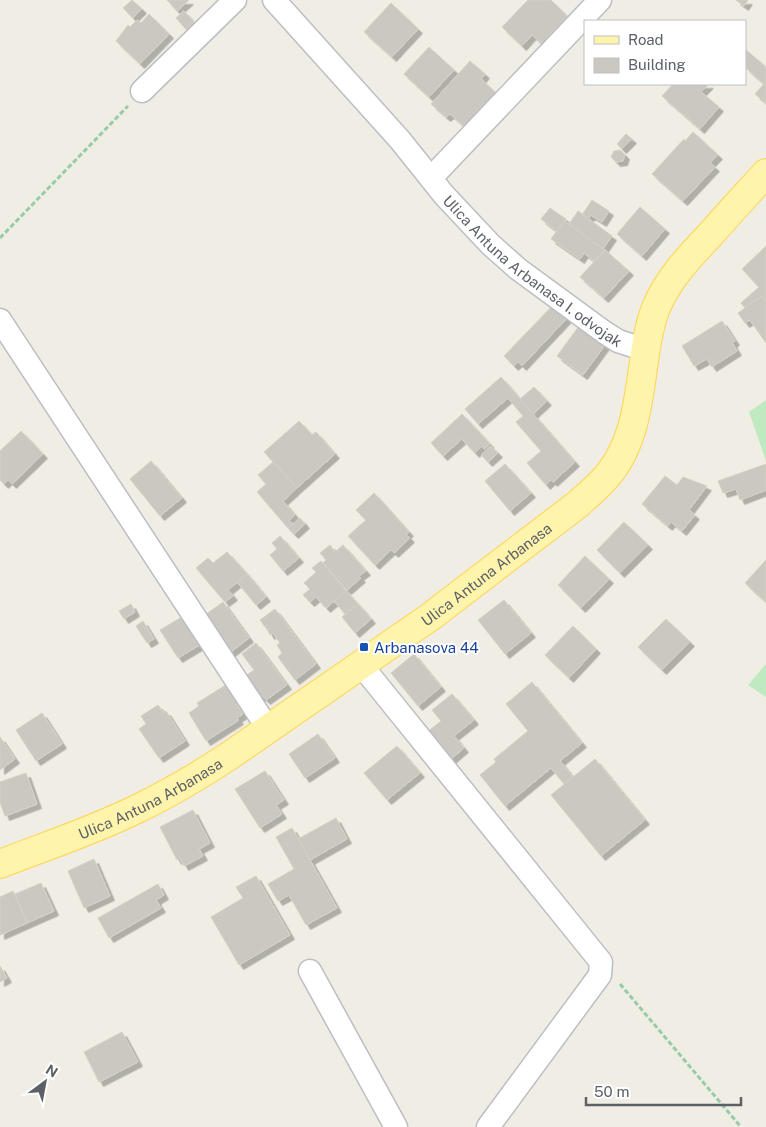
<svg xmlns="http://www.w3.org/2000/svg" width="766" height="1127" font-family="'Public Sans',sans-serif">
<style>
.green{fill:#bfeac0}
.building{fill:#cbc8c1;stroke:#d6d0c2;filter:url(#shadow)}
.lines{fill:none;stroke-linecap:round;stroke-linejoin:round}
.minor-casing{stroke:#bcbec5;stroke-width:25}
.major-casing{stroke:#ffd34f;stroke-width:30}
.path{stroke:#96cca8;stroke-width:3;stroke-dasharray:5 2.5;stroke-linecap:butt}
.minor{stroke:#fff;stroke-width:22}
.major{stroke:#fff4ab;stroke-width:28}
.transit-dot{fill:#1a4fb4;stroke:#fff;stroke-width:2}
.labels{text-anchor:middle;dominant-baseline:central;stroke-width:4;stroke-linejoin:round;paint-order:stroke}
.street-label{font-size:15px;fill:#5c6067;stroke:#fff}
.transit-label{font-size:15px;fill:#164399;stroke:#fff;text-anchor:start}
</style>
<defs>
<filter id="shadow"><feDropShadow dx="4.5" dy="4.5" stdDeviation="0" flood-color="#0004"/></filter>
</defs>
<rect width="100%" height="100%" fill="#f0eee4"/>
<path class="green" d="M 766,400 L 766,461 L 749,412 Z
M 766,664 L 766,697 L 748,685 Z"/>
<path class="building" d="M 132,0 L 142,9 L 133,18 L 123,8 Z
M 167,0 L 189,0 L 177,11 Z
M 528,0 L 551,0 L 567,16 L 541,43 L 532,35 L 522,46 L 502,27 Z
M 736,0 L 748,0 L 744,6 Z
M 391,3 L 418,29 L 392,57 L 364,32 Z
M 184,11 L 194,22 L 186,29 L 176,18 Z
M 149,14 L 169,34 L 140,64 L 116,41 L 128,25 L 130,27 L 137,20 L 141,23 Z
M 429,47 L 454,70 L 429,97 L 404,74 Z
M 745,49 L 766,67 L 766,103 L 755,94 L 764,84 L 745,67 Z
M 470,61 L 485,74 L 481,79 L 497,94 L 466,128 L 450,114 L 446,117 L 431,104 Z
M 673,84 L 709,84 L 701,92 L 719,107 L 700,129 L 662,96 Z
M 693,132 L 718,155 L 710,163 L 715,167 L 683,201 L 652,174 L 684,139 L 685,141 Z
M 626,134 L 632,139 L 622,149 L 617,144 Z
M 620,150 L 625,155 L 623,161 L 616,162 L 611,157 L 614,151 Z
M 592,200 L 609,211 L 602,222 L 591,215 L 588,219 L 582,215 Z
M 640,207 L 665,229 L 642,256 L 617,234 Z
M 550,208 L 566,219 L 557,231 L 541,219 Z
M 578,211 L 612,236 L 603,249 L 569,224 Z
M 564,221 L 605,250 L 594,261 L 584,253 L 580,259 L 551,239 Z
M 766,246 L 766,302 L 762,296 L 745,308 L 741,303 L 759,287 L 742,269 Z
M 605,250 L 629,271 L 604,298 L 580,277 Z
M 762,296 L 766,302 L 766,343 L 750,320 L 745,323 L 738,313 Z
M 554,304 L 568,317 L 522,366 L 518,362 L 514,366 L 504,356 Z
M 722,321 L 735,341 L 732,343 L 737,351 L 712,367 L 707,359 L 694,366 L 682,346 Z
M 579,326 L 605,345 L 583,375 L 557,356 Z
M 501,377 L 575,462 L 553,482 L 551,480 L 546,485 L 527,463 L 541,451 L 516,422 L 523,416 L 508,398 L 478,424 L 465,409 Z
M 534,387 L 547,401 L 533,414 L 520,399 Z
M 462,414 L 490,444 L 484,449 L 482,446 L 475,453 L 462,439 L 443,456 L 431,443 Z
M 299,421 L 312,435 L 316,432 L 335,454 L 297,488 L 264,452 Z
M 21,431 L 43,454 L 12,484 L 8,480 L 4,484 L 0,480 L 0,451 Z
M 491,446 L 498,453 L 488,462 L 481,455 Z
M 151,461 L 182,498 L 160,516 L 130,479 Z
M 273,462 L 297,488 L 283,501 L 295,515 L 289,520 L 292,524 L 288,528 L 257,492 L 266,484 L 258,475 Z
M 505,464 L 531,493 L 510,511 L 485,481 Z
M 766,464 L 766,490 L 740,500 L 736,489 L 723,493 L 718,481 Z
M 665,476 L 677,485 L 683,477 L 707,486 L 689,510 L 695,515 L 682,531 L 671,522 L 668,526 L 642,504 Z
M 374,493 L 409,532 L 406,534 L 410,538 L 394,553 L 391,550 L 375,565 L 348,536 L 366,520 L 356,510 Z
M 300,518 L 305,524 L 294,534 L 288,528 Z
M 624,522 L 648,545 L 620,573 L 597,550 Z
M 280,536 L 299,558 L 283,571 L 270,555 L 277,549 L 272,543 Z
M 330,545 L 335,552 L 343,545 L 366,571 L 359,576 L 361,578 L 347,590 L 323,563 L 326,560 L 320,553 Z
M 227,552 L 247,574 L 228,590 L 233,596 L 225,602 L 196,568 L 208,558 L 213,563 Z
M 585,556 L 609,579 L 581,608 L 558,585 Z
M 766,560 L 766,602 L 745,583 Z
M 321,561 L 346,591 L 326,608 L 316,597 L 310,602 L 303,595 L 310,589 L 304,583 L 316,572 L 312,568 Z
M 247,574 L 266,597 L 256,605 L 237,582 Z
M 346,591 L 358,604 L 345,614 L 334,601 Z
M 504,600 L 531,633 L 505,654 L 478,620 Z
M 223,602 L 249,638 L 227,655 L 205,615 Z
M 131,604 L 135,612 L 124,619 L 119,611 Z
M 358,604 L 371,619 L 355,633 L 342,617 Z
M 275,609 L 316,664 L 295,680 L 278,657 L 282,653 L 277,645 L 280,643 L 273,633 L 270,635 L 267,629 L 269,628 L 267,626 L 265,627 L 260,620 Z
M 185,615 L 203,643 L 178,658 L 160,630 Z
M 666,619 L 690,642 L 662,670 L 638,647 Z
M 143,621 L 154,639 L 147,643 L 136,626 Z
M 573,626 L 596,649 L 569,678 L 545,655 Z
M 256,643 L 287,685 L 266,700 L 262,696 L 260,697 L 249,684 L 252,682 L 247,675 L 254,670 L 242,654 Z
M 414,654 L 441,687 L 418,706 L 391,673 Z
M 532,682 L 582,743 L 560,761 L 573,777 L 564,784 L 551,768 L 505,806 L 480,775 L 496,762 L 494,759 L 528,731 L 506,704 Z
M 229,683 L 242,703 L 237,705 L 243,714 L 237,718 L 239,720 L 206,741 L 189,713 L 199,706 L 197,703 Z
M 452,694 L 474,720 L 454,736 L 464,748 L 449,761 L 426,733 L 441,721 L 432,710 Z
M 158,705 L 164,713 L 166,711 L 185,741 L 159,758 L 139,729 L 146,724 L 141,716 Z
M 42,713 L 62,744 L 36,761 L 16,730 Z
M 318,734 L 335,758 L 305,778 L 289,754 Z
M 0,737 L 15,759 L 0,770 Z
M 397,746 L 420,773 L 387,800 L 364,773 Z
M 595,759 L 645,820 L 601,856 L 551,795 Z
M 265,771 L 284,800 L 276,805 L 282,814 L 260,828 L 235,789 Z
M 26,773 L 37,804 L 5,816 L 0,802 L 0,782 Z
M 193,810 L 210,843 L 199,849 L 203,856 L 184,866 L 180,858 L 177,860 L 160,827 Z
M 336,818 L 347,839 L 310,860 L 298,839 Z
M 292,828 L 337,908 L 306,925 L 289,895 L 278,901 L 268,884 L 294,869 L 276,837 Z
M 94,859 L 110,896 L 84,908 L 68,871 Z
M 256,876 L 290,935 L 239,965 L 211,917 L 243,898 L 236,887 Z
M 41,883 L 54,911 L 27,923 L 15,894 Z
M 158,884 L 164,895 L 156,900 L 161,908 L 109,938 L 98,918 Z
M 13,891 L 27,923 L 0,935 L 0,897 Z
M 0,966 L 7,978 L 0,982 Z
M 122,1032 L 138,1062 L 99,1082 L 84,1052 Z"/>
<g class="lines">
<defs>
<g id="minor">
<path id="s1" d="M 274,0 L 400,140 L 444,195 L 491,245 L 518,269 L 604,332 L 618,341 L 646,350"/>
<path d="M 142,91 L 235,0"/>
<path d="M 431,178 L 600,0"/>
<path d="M 0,320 L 269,730"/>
<path d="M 362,666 L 601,962 L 600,975 L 488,1127"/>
<path d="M 310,971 L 396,1127"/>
</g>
<g id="major">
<path id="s2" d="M 0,864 C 46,846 95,830 139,808 C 170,793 200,775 229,756 L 430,617 L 578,504 C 588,495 599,486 608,475 C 633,445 638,405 643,368 C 646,348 648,327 656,308 C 667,280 689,257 710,235 C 728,214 747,194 766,173"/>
</g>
</defs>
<use href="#minor" class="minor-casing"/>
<use href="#major" class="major-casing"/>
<path class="path" d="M 0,238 L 128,106
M 620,984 L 741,1127"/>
<use href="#minor" class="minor"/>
<use href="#major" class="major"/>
</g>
<rect class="transit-dot" x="359" y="642" width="10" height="10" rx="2.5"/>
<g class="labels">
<g class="street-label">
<text stroke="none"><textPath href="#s1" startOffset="376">Ulica Antuna Arbanasa I. odvojak</textPath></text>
<text stroke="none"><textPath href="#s2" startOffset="569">Ulica Antuna Arbanasa</textPath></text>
<text stroke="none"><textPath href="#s2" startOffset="164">Ulica Antuna Arbanasa</textPath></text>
</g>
<g class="transit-label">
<text x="374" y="647">Arbanasova 44</text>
</g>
</g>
<rect x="584" y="20" width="162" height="65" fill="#ffffff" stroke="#bebfc2"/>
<rect x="594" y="36" width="25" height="8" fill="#fff4ab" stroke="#bebfc2"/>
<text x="628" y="45" font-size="15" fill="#5c6067">Road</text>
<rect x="594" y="58" width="25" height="15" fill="#cbc8c1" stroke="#bebfc2"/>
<text x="628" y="70" font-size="15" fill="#5c6067">Building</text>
<g transform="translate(45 1082) rotate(32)" stroke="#ffffff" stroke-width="4" paint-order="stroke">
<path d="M0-4L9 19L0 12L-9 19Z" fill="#5c6067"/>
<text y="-8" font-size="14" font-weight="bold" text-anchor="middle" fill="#5c6067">N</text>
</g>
<path d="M586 1097v8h155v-8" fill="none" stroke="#5c6067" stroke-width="2.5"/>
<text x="594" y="1097" font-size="15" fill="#5c6067" stroke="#ffffff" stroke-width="4" paint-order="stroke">50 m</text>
</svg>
